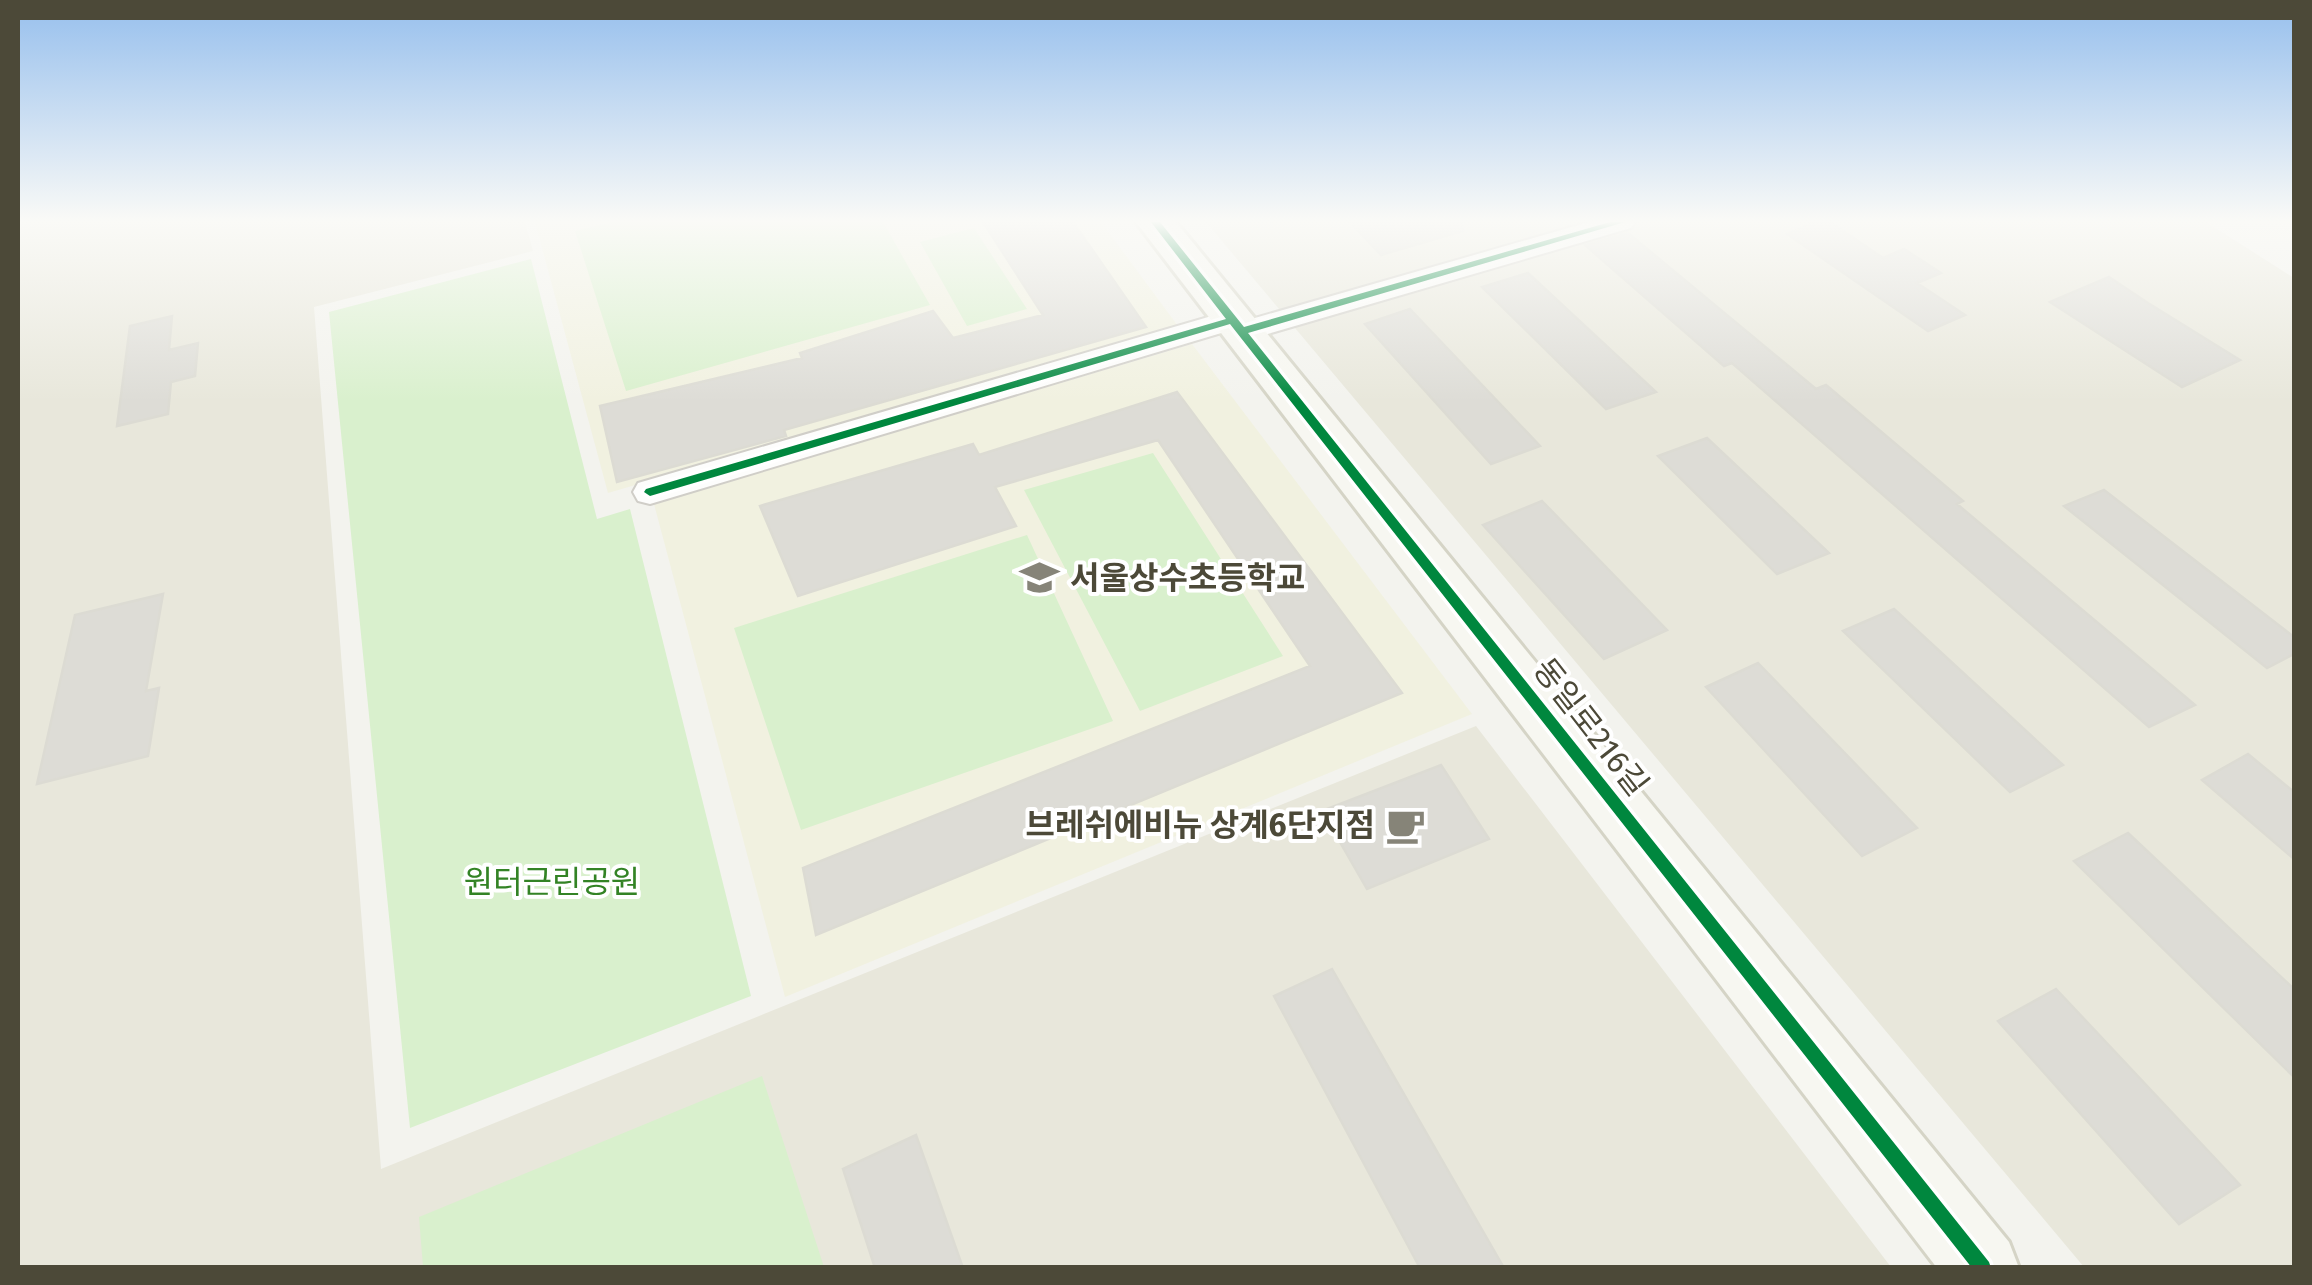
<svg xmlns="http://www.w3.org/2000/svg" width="2312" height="1285" font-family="'Fira Sans','Noto Sans KR',sans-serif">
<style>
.residential{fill:#e8e7db}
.education{fill:#f1f1e0}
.green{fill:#d9f0cd}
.building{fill:#dddcd6;stroke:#dcdbd3;stroke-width:2.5}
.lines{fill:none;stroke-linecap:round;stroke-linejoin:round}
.street-casing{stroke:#d0cec8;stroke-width:4}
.secondary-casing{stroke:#d5d4c6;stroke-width:6}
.street{fill:#fdfdfc;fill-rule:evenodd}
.secondary{fill:#f7f7f1;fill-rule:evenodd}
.cycleway-casing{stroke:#fff;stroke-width:7}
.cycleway{fill:#00873e;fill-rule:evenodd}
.labels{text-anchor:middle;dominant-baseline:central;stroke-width:8;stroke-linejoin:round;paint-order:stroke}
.poi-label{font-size:32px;font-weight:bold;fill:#4c4938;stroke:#fff;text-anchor:start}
.street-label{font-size:32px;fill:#4c4938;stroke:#fff}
.park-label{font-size:32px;fill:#338325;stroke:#fff}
</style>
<rect width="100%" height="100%" fill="#f3f3ee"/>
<path class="residential" d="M 18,222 L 525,222 L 533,251 L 314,307 L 381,1169 L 1476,726 L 1891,1267 L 18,1267 Z
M 1206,222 L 2206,222 L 2294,278 L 2294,1267 L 2084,1267 Z"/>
<path class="education" d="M 535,222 L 1101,222 L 1178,326 L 608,493 Z
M 1192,344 L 1472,714 L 785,997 L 654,504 Z"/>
<path class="green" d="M 613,222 L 883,222 L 930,305 L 626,391 L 575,231 Z
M 974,228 L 1027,309 L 967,326 L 920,242 Z
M 531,259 L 597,519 L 630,509 L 751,996 L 410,1128 L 329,312 Z
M 1153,453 L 1283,656 L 1140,711 L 1024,490 Z
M 1027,535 L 1113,721 L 801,830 L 734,628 Z
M 762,1076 L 824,1267 L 423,1267 L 419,1217 Z"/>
<path class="building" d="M 983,222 L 1073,222 L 1146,327 L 784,430 L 786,436 L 617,482 L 600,406 L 802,358 L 800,353 L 933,311 L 953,338 L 1043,315 Z
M 1350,222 L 1461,222 L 1463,231 L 1381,255 Z
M 1815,222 L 1830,222 L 1883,258 L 1904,249 L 1941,273 L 1917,283 L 1965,315 L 1928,331 L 1787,234 Z
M 1628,233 L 1816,389 L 1826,385 L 1963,501 L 1957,504 L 2195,705 L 2149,727 L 1732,363 L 1724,366 L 1585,245 Z
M 1528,273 L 1656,392 L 1606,409 L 1482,287 Z
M 2109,277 L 2148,303 L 2240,360 L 2182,387 L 2050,302 Z
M 1410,309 L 1540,446 L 1491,464 L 1365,324 Z
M 172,316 L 169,350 L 198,343 L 195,376 L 171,382 L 168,414 L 117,426 L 130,326 Z
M 1177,392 L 1402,693 L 816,935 L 803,868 L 1310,666 L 1158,440 L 995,487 L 1016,526 L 798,596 L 760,506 L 973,444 L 979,455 Z
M 1707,438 L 1829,553 L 1777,574 L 1658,456 Z
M 2104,490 L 2294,637 L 2294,654 L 2267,668 L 2064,506 Z
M 1542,501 L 1667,630 L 1604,659 L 1483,525 Z
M 163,594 L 146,691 L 159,688 L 148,756 L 37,784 L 75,615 Z
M 1894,609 L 2063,765 L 2010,792 L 1843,631 Z
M 1758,663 L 1917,828 L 1862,856 L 1706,687 Z
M 2248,754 L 2294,792 L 2294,859 L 2202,780 Z
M 1441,765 L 1489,839 L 1367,889 L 1322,811 Z
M 2128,833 L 2294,989 L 2294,1077 L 2074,861 Z
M 1332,969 L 1504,1268 L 1420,1268 L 1274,996 Z
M 2056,989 L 2240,1185 L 2179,1224 L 1998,1021 Z
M 916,1135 L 963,1268 L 875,1268 L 843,1169 Z"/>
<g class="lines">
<defs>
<path id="street" d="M 1589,222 L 1635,222 L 1631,228 L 1254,338 L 1243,341 L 1228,331 L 650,504 L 638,501 L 633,492 L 638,483 L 1222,313 L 1233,311 L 1248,320 Z"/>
<path id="secondary" d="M 1136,222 L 1176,222 L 2009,1242 L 2019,1268 L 1937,1268 Z"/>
</defs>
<use href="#street" class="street-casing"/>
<use href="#secondary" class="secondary-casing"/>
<use href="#street" class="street"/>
<use href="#secondary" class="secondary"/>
<defs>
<path id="cycleway" d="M 1151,222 L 1160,222 L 1244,327 L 1610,222 L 1625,222 L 1248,333 L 1989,1262 L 1991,1268 L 1972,1268 L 1230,324 L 650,496 L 644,492 L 646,489 L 1226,319 Z"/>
</defs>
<use href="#cycleway" class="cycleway-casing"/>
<use href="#cycleway" class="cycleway"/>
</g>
<linearGradient id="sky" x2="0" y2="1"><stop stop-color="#96bfed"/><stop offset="0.55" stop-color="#fafaf7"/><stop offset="1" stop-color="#fafaf7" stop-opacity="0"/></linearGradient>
<rect width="2312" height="402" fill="url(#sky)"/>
<defs>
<symbol id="school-bare" viewBox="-9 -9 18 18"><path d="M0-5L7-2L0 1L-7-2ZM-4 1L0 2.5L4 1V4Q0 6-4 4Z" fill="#868478" stroke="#fff" stroke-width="2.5" paint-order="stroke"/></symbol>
<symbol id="cafe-bare" viewBox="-9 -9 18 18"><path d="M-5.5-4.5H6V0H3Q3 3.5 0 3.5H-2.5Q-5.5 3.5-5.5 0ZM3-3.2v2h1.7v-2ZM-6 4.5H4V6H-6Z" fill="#868478" stroke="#fff" stroke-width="2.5" paint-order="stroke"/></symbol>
</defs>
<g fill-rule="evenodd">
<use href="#school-bare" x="1012" y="550" width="55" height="55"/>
<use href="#cafe-bare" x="1378" y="798" width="55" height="55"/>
</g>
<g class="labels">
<g class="poi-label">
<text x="1070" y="578">서울상수초등학교</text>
<text x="1375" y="825" text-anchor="end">브레쉬에비뉴 상계6단지점</text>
</g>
<g class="street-label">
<text transform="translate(1591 727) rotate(52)">동일로216길</text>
</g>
<g class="park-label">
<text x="552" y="882">원터근린공원</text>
</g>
</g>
<rect width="2312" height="1285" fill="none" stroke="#4c4938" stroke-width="40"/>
</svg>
